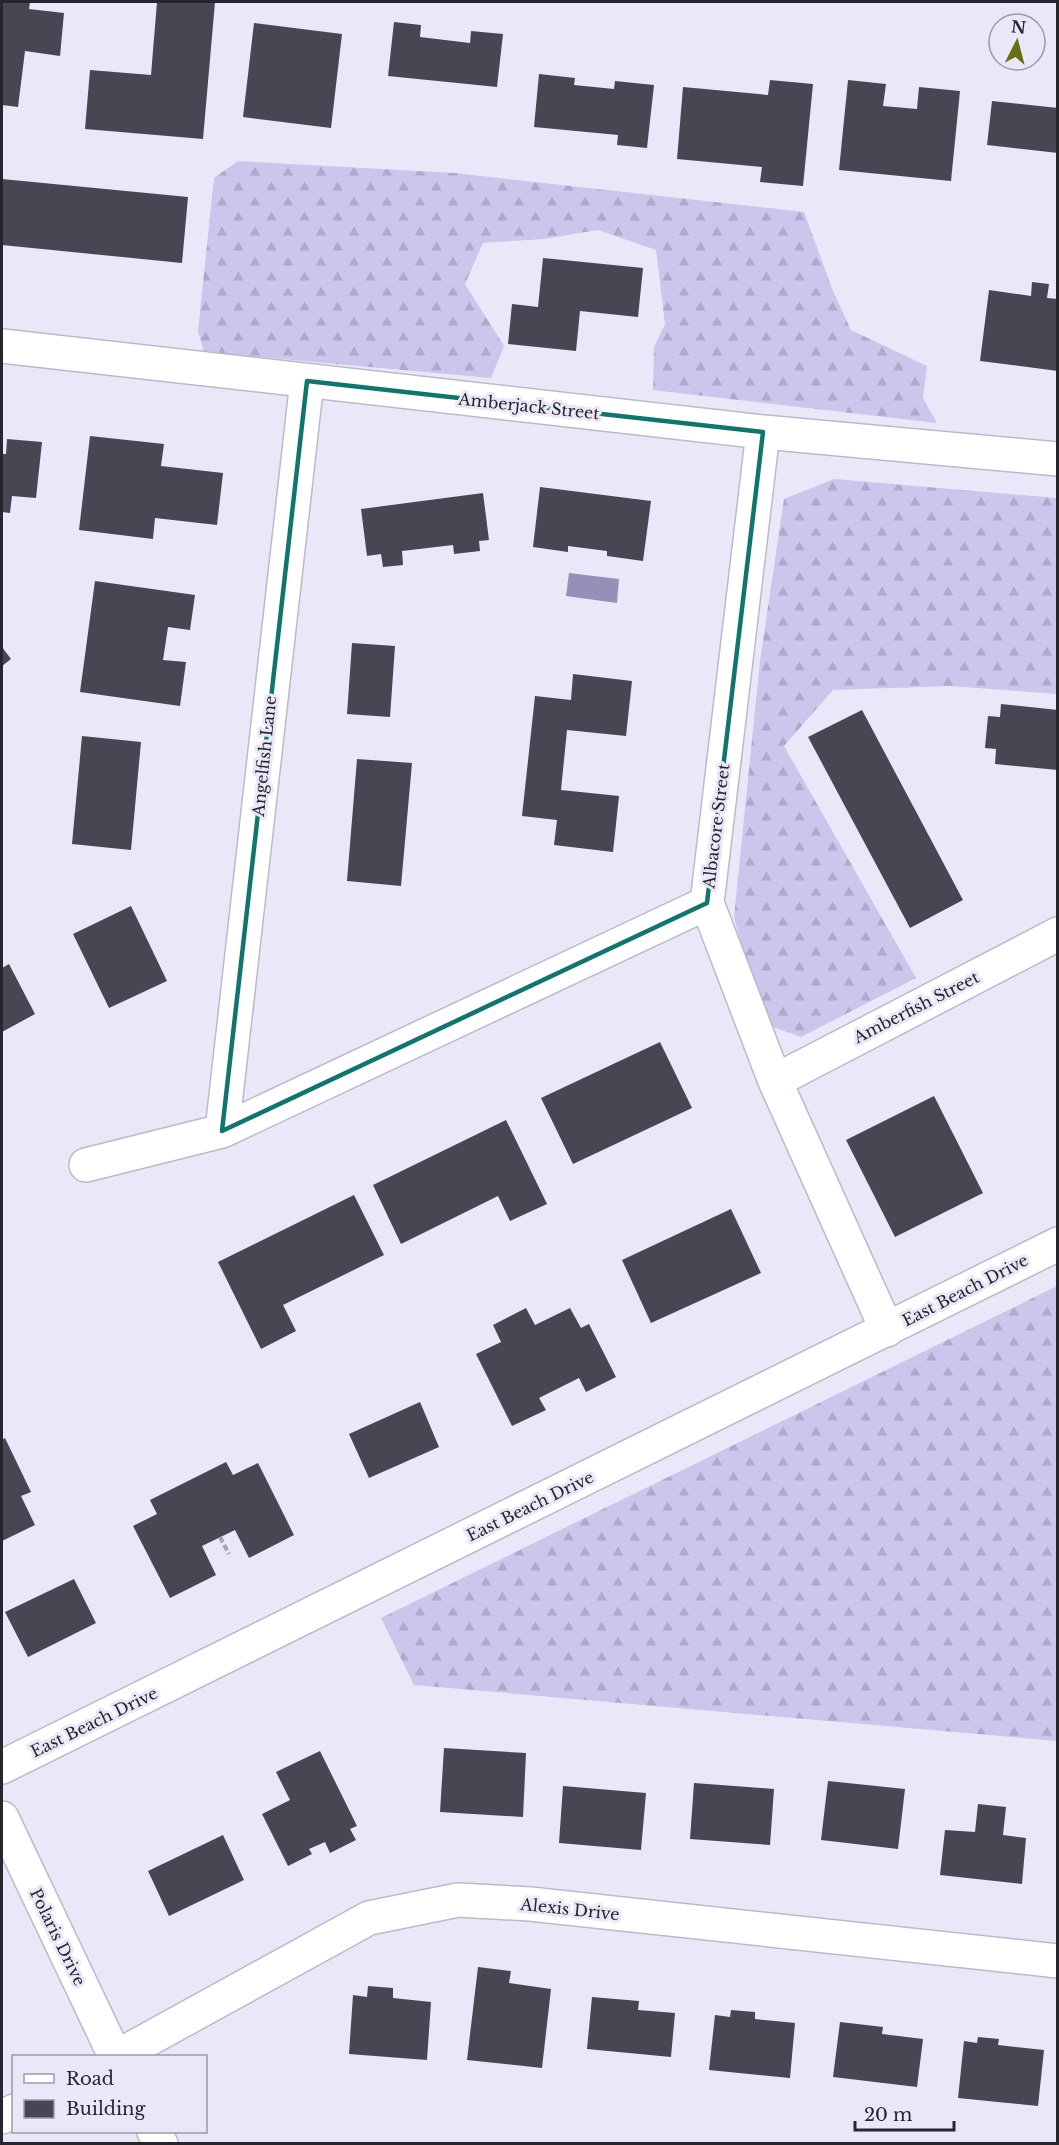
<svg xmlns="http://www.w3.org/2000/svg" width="1059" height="2145" font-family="'Libre Baskerville',serif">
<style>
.forest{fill:url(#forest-firs)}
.water{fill:#978fb8}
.building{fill:#484653}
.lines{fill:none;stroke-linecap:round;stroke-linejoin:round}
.minor-casing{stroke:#bcbaca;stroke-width:36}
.path{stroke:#a6a4b1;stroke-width:4;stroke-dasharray:6 3;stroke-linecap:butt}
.minor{stroke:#fff;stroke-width:33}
.marked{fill:none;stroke:#0f766e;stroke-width:4.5;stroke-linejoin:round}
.labels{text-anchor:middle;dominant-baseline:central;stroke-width:6;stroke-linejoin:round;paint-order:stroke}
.street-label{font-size:16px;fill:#27262c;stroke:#eae8f8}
</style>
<defs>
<pattern id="forest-firs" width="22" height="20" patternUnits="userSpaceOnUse" patternTransform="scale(1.5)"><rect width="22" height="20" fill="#ccc5ec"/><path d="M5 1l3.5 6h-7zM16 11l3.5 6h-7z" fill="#afa9cb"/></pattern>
</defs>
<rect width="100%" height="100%" fill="#eae8f8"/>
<path class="forest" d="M 238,161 L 455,173 L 804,212 L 833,291 L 851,330 L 927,366 L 923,398 L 937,423 L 653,390 L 654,347 L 665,324 L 656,250 L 598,230 L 544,239 L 483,243 L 465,284 L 504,346 L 491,378 L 204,352 L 198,331 L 214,178 Z
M 834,479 L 1057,498 L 1057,694 L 950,686 L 833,690 L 784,746 L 916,978 L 801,1037 L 762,1023 L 734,917 L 760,661 L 784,499 Z
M 1057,1286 L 1057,1741 L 414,1685 L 381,1618 Z"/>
<path class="water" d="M 569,573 L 619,579 L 617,603 L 566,596 Z"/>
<path class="building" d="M 2,2 L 30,2 L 29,9 L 64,13 L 60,56 L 25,51 L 18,107 L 2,105 Z
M 157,2 L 215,2 L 203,139 L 85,129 L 90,70 L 151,75 Z
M 394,22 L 421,25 L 420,37 L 470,43 L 471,31 L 503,34 L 497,87 L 388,76 Z
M 254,23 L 342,34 L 331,128 L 243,117 Z
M 539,74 L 575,78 L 574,85 L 614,89 L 615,81 L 654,85 L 647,148 L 617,145 L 618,135 L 534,127 Z
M 770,80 L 813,84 L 803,186 L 760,182 L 762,167 L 677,159 L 683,87 L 768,95 Z
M 848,80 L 886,84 L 883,106 L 917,109 L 919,87 L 960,91 L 951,181 L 839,170 Z
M 992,101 L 1058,108 L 1058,153 L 987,145 Z
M 2,179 L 188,197 L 182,263 L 2,245 Z
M 543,258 L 643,268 L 638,317 L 580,311 L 576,351 L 508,344 L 512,304 L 538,307 Z
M 1032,282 L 1049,284 L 1047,298 L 1058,299 L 1058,371 L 980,361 L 989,290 L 1031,296 Z
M 90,436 L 164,444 L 161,466 L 223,473 L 217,525 L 155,518 L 153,539 L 79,530 Z
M 7,439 L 42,442 L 36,498 L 12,496 L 10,513 L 2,512 L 2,454 L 6,454 Z
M 540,487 L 651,501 L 643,561 L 607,556 L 607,551 L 568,546 L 568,552 L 533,547 Z
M 483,493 L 489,540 L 479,541 L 480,551 L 454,554 L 453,545 L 402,551 L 403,565 L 383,567 L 381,554 L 367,556 L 361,509 Z
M 95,581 L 195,595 L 190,630 L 168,627 L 163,660 L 186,662 L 180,706 L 80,692 Z
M 352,643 L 395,646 L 390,717 L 347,714 Z
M 2,647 L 11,659 L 2,666 Z
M 573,674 L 632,681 L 626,736 L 567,730 L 561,790 L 619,796 L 613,852 L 554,845 L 557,820 L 522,816 L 535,696 L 571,700 Z
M 1001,704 L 1058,710 L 1058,770 L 995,764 L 996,749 L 985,748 L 988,716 L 1000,717 Z
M 862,710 L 963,900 L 910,928 L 808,737 Z
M 82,736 L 141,742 L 131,850 L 72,844 Z
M 357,759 L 412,763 L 401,886 L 347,881 Z
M 131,906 L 167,981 L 109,1008 L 73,934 Z
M 9,964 L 35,1014 L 2,1032 L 2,968 Z
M 660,1042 L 692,1108 L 573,1164 L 541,1098 Z
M 934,1096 L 983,1193 L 895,1237 L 846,1140 Z
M 506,1120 L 547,1204 L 510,1221 L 498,1196 L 401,1244 L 373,1185 Z
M 354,1195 L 384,1255 L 283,1305 L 296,1331 L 261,1349 L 218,1262 Z
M 731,1209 L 761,1273 L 651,1323 L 622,1260 Z
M 526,1308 L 535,1325 L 570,1308 L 581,1328 L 589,1324 L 616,1377 L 586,1392 L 579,1378 L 539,1398 L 546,1410 L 512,1426 L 476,1354 L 501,1342 L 493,1325 Z
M 420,1402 L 439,1447 L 369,1478 L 349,1434 Z
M 5,1438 L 31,1492 L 21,1496 L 35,1525 L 2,1541 L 2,1440 Z
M 226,1462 L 233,1475 L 258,1463 L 294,1535 L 249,1558 L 235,1530 L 202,1546 L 216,1575 L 170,1598 L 133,1526 L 157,1514 L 150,1500 Z
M 74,1579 L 96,1623 L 28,1657 L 5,1612 Z
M 444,1748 L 526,1753 L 523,1817 L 440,1812 Z
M 320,1751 L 357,1826 L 350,1829 L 356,1840 L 330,1853 L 325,1842 L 309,1849 L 312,1854 L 288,1866 L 262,1814 L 290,1800 L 276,1772 Z
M 828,1781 L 905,1789 L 898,1849 L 821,1840 Z
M 694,1783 L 774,1789 L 770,1845 L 690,1839 Z
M 563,1786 L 646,1793 L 641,1850 L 559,1843 Z
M 978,1804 L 1006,1807 L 1003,1835 L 1026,1838 L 1022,1884 L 940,1875 L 945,1830 L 975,1832 Z
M 223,1835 L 244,1880 L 169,1916 L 148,1871 Z
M 478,1967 L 511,1971 L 509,1983 L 551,1989 L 542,2068 L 467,2060 Z
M 368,1986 L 393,1988 L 393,1998 L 431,2002 L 427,2060 L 349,2054 L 353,1995 L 367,1997 Z
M 592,1997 L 639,2001 L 638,2010 L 675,2013 L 671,2057 L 587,2049 Z
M 731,2010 L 755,2012 L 755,2019 L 795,2023 L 790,2078 L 709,2070 L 715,2015 L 730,2017 Z
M 840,2022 L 883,2027 L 882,2034 L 923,2039 L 917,2087 L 833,2077 Z
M 978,2037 L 999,2039 L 998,2045 L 1044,2050 L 1038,2106 L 958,2098 L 964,2041 L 977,2043 Z"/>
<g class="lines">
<defs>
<path id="minor" d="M 2,346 L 763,432 L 1058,459
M 763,432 L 707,903 L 775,1081 L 887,1330
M 775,1081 L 1058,934
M 222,1131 L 307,381
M 86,1165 L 222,1131 L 707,903
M 2,1767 L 1058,1244
M 2,1818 L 115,2056
M 118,2056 L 369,1918 L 458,1900 L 530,1904 L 1058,1961
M 2,2117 L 14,2111
M 154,2132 L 161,2144"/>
</defs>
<use href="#minor" class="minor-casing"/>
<path class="path" d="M 220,1537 L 229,1554"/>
<use href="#minor" class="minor"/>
</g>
<path class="marked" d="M 307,381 L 763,432 L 707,903 L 222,1131 Z"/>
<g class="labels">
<g class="street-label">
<text transform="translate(529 406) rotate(6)">Amberjack Street</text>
<text transform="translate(264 756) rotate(-84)">Angelfish Lane</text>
<text transform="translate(716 826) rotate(-83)">Albacore Street</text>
<text transform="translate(916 1007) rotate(-27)">Amberfish Street</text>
<text transform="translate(965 1290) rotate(-27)">East Beach Drive</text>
<text transform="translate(530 1506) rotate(-26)">East Beach Drive</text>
<text transform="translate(94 1722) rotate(-26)">East Beach Drive</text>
<text transform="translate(570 1909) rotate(6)">Alexis Drive</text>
<text transform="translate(58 1937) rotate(64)">Polaris Drive</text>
</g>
</g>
<rect width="1059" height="2145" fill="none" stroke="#27262c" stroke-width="6"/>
<rect x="12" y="2055" width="195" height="78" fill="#eae8f8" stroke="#9c9aa6" stroke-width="1.5"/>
<rect x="24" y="2074" width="30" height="9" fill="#ffffff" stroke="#9c9aa6" stroke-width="1.5"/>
<text x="66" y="2085" font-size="18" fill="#27262c">Road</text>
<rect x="24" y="2100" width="30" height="18" fill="#484653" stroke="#9c9aa6" stroke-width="1.5"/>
<text x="66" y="2115" font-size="18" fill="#27262c">Building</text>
<g transform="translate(1017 42) rotate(6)"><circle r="28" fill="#eae8f8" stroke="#9c9aa6" stroke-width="1.5"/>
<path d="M0-4.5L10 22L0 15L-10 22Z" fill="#696e13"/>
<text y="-9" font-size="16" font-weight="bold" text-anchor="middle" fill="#27262c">N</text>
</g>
<path d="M855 2121v9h99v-9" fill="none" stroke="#27262c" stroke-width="3"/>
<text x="864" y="2121" font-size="18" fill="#27262c" stroke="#eae8f8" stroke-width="4.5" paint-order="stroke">20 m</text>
</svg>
